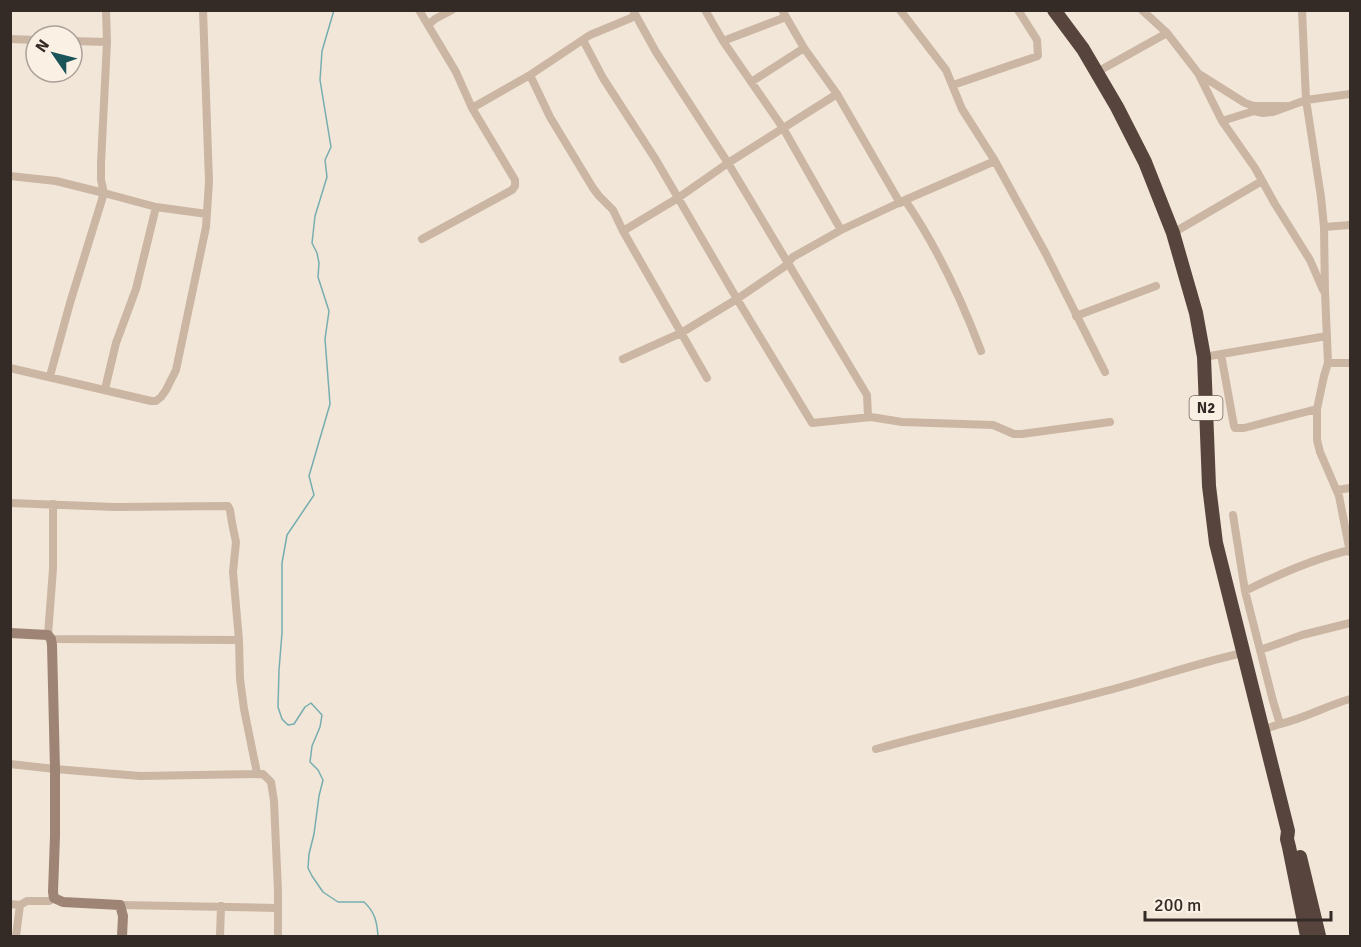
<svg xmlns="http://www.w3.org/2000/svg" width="1361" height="947" font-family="Signika,sans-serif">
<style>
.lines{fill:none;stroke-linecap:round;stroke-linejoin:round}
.stream{stroke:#76aeb0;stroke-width:1.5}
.street{stroke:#cbb5a3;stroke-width:8}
.secondary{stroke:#9e8475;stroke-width:10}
.highway{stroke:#57443c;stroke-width:14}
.labels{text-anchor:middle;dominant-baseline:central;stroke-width:4.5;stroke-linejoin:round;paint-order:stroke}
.shield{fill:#faf0e4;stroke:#70665f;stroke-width:1.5}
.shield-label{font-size:15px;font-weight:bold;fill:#352b26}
</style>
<rect width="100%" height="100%" fill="#f2e6d8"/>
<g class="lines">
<path class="stream" d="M 334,10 L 322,51 L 320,80 L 331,147 L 325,160 L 327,177 L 315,216 L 312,243 L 317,253 L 319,263 L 318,277 L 329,311 L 325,339 L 330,404 L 309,476 L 314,495 L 287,535 L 282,563 L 282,633 L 279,670 L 278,707 L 282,719 L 288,725 L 294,724 L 305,707 L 311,703 L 322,715 L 320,727 L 312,746 L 310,762 L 318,770 L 323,780 L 319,796 L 314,834 L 309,854 L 308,868 L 312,876 L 323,892 L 338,902 L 364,902 C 375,912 377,922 378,936"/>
<path class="street" d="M 419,10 L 456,72 L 472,108 L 515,180 L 515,186 L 512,190 L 422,239
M 705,10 L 723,41 L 783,128 L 841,230
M 782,10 L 804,48 L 837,94 L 900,203
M 900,10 L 946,70 L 962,109 L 995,161 L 1046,254 L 1105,372
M 1142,10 L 1167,33 L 1198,73 L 1222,121 L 1255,168 L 1275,204 L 1310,260 L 1323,290
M 1302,10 L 1306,100 L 1321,197 L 1324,227 L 1325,292 L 1328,363 L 1324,376 L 1317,409 L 1317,440 L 1320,452 L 1339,496 L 1350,552
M 635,14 L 656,52 L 728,163 L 867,395 L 868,417
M 428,25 L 435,19 L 452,10
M 10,39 L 36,40
M 583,40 L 603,78 L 656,160 L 737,299 L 812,423 L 871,417 L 902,422 L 993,425 L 1014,434 L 1022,434 L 1110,422
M 72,41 L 107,42
M 723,41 L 786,17
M 1097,72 L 1167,33
M 1199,74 L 1245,103 L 1254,106 L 1286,106
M 530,75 L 550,117 L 593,188 L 599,196 L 613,210 L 623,231 L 707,378
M 751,82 L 804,48
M 953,85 L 1038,56 L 1037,40 L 1018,10
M 472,108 L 530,75 L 590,35 L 631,18 L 635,14 L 634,12
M 1222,121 L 1254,111 L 1263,113 L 1273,112 L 1306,100 L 1350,94
M 10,176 L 56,181 L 104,193 L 101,180 L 101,163 L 107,42 L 106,10
M 905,200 C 937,247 961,298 981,351
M 1324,227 L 1350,225
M 623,231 L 678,198 L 728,163 L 837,94
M 1173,233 L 1262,181
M 1076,316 L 1156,286
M 1221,354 L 1234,426 L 1235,428 L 1244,428 L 1317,409
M 1204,357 L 1327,336
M 623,359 L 681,333 L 737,299 L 784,267 L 793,257 L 841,230 L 905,200 L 995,161
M 1328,363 L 1350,363
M 10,368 L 151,401 L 156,401 L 161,397 L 166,390 L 176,370 L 206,227 L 209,182 L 203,10
M 50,376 L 70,303 L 104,193 L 156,207 L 207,214
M 105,389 L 116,343 L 136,289 L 156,207
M 1337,490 L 1350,488
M 10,503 L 115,507 L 228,506 L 230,510 L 232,523 L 236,542 L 233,572 L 239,640 L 240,679 L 244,709 L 257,773
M 1233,515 L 1245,591 L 1273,701 L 1280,724 L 1262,730
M 1245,591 C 1279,574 1313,559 1350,550
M 48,635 L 53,569 L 53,504
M 51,639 L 239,640
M 1260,650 L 1302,635 L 1350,623
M 1280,724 C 1305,718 1326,706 1350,699
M 876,749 C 951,728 1027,712 1102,692 C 1150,680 1196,663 1243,653
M 10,764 L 55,769 L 140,776 L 263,774 L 271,782 L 274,801 L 278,891 L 278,936
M 10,904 L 20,905 L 27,901 L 49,901 L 54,898
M 120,905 L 278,908
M 16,936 L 20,905
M 220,936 L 221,906"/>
<path class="secondary" d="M 10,633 L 48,635 L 51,639 L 52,645 L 55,769 L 55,836 L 53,892 L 54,898 L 63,902 L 120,905 L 123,916 L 122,936"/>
<path class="highway" d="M 1054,10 L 1083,49 L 1117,107 L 1145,162 L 1173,233 L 1196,313 L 1204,357 L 1209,486 L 1216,543 L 1288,831 L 1287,839 L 1289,847 L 1307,936
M 1300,857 L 1319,936"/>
</g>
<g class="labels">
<rect class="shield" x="1189.5" y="396" width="33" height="24" rx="4.5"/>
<g class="shield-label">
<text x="1206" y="408">N2</text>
</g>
</g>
<rect width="1361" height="947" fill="none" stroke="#352b26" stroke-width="24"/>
<g transform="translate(54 54) rotate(305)"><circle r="28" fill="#faf0e4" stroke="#aba198" stroke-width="1.5"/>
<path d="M0-4.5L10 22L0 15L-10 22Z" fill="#1a5458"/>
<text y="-9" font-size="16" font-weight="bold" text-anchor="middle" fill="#352b26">N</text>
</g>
<path d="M1145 911v9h186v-9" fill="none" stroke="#352b26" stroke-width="3"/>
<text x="1154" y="911" font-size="18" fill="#352b26" stroke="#faf0e4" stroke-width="4.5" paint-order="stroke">200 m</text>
</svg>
